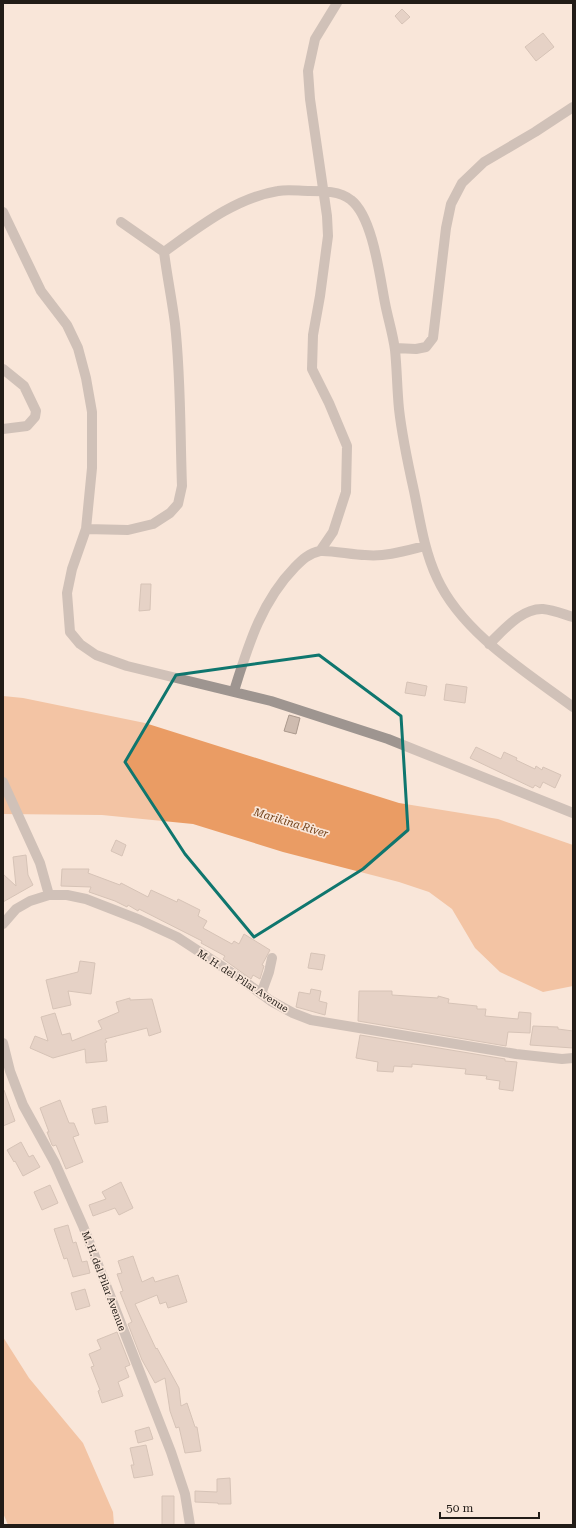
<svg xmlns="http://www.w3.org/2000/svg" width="576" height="1528" font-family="'Roboto Serif',serif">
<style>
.water{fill:#ea9c64}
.building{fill:#cebbaf;stroke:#ab998d}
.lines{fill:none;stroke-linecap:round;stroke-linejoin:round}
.minor{stroke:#9e9590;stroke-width:10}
.marked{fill:none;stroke:#0f766e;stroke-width:3;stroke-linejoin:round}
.labels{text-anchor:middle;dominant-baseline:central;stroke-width:3.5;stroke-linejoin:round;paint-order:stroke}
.street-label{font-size:10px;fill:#221c17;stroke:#f9e6d9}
.water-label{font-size:11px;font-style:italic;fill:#713f16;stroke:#f9e6d9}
</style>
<rect width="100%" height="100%" fill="#f9e6d9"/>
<path class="water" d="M 3,696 L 23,698 L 145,723 L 399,803 L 498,819 L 573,845 L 573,986 L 543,992 L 500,972 L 475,948 L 452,909 L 429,892 L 399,882 L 283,852 L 193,824 L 102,815 L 3,814 Z
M 3,1337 L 29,1378 L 83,1443 L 113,1512 L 114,1525 L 8,1525 L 3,1513 Z"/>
<path class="building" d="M 402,9 L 410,17 L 402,24 L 395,16 Z
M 543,33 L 554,47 L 536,61 L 525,47 Z
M 141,584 L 151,584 L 150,610 L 139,611 Z
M 407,682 L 427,686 L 425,696 L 405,693 Z
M 446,684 L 467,687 L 465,703 L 444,700 Z
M 289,715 L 300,718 L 296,734 L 284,731 Z
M 476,747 L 501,759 L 504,752 L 517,758 L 516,760 L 535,769 L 536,766 L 542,770 L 543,767 L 561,775 L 555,788 L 543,782 L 540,788 L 535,785 L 533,788 L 470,758 Z
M 116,840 L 126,845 L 122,856 L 111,851 Z
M 26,855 L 28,875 L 33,885 L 3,902 L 3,874 L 16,886 L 13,857 Z
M 62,869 L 89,869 L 88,873 L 120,885 L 121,883 L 148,897 L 151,890 L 177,902 L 178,899 L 200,910 L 198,916 L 207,921 L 203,928 L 232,944 L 234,941 L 239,944 L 244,934 L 270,950 L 262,965 L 264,966 L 260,979 L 253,975 L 251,979 L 223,959 L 225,956 L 201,943 L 202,941 L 139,909 L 138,911 L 128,905 L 127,907 L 115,901 L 89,892 L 91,887 L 61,886 Z
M 311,953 L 325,955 L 322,970 L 308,968 Z
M 80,961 L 95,963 L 91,994 L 68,991 L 71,1005 L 53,1009 L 46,980 L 78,972 Z
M 311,989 L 321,991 L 319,1001 L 327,1003 L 325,1015 L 296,1007 L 299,992 L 310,994 Z
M 359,991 L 392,991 L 392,995 L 438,998 L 438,996 L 449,999 L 448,1003 L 477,1006 L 477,1009 L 486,1009 L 485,1016 L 518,1019 L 519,1012 L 531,1013 L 530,1033 L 508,1032 L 506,1046 L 358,1021 Z
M 130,998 L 130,1000 L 152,999 L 161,1032 L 149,1036 L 147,1028 L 105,1039 L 107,1042 L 105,1043 L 107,1061 L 86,1063 L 85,1049 L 53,1058 L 30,1048 L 35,1036 L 48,1041 L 41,1017 L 55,1013 L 62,1035 L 70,1033 L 72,1041 L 102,1029 L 98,1021 L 119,1012 L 116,1002 Z
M 533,1026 L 558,1027 L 558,1029 L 573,1031 L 573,1048 L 530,1045 Z
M 360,1035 L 505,1059 L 505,1061 L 517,1062 L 513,1091 L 499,1089 L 500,1081 L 486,1079 L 487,1076 L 465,1074 L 466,1069 L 412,1064 L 412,1067 L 394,1066 L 393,1072 L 377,1071 L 378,1062 L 356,1058 Z
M 4,1090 L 15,1121 L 3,1126 L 3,1091 Z
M 60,1100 L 69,1123 L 74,1123 L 79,1135 L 73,1137 L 83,1162 L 66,1169 L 56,1145 L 53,1146 L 52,1145 L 47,1132 L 49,1132 L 40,1108 Z
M 106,1106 L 108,1122 L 95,1124 L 92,1109 Z
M 21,1142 L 29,1157 L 33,1155 L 40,1167 L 23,1176 L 15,1161 L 14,1162 L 7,1150 Z
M 121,1182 L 133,1208 L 119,1215 L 115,1208 L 93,1216 L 89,1205 L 106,1199 L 102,1192 Z
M 50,1185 L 58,1203 L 42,1210 L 34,1192 Z
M 68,1225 L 73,1243 L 76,1242 L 82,1262 L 87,1261 L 90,1273 L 73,1277 L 67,1258 L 64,1259 L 54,1229 Z
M 133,1256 L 142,1282 L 153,1277 L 155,1282 L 178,1275 L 187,1302 L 168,1308 L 166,1302 L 160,1304 L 157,1295 L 135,1304 L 156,1349 L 157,1348 L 179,1388 L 181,1406 L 187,1403 L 195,1427 L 197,1427 L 201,1451 L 185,1453 L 179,1427 L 176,1428 L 170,1411 L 165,1378 L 155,1383 L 142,1360 L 128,1324 L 132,1322 L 120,1292 L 123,1291 L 117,1274 L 122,1273 L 118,1261 Z
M 85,1289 L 90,1306 L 76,1310 L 71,1293 Z
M 117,1332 L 130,1365 L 125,1367 L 129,1377 L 118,1382 L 123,1396 L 102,1403 L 98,1391 L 100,1390 L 91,1367 L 94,1366 L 89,1354 L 101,1349 L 97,1340 Z
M 149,1427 L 153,1439 L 138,1443 L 135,1431 Z
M 146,1445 L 153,1475 L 134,1478 L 131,1465 L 134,1465 L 130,1448 Z
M 230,1478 L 231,1504 L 218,1504 L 218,1503 L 195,1502 L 195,1491 L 217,1492 L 217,1479 Z
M 162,1496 L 174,1496 L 174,1525 L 162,1525 Z"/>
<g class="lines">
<path class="minor" d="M 3,212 L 41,291 L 67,325 L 78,348 L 86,378 L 92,412 L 92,468 L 86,529 L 72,569 L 67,593 L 70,632 L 80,644 L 96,655 L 127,666 L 271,701 L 388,739 L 573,813
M 164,252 C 199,227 235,198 278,191 C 288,189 299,191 310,191 C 323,191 340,191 351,200 C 373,217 380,278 385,303 C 388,319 393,334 395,350 C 397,369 397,389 399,409 C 402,436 408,464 414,491 C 420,520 424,550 437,578 C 462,633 526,672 573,707
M 395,348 L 416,349 L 426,347 L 433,338 L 446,228 L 451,204 L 462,183 L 484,162 L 535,132 L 573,107
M 3,369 L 24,386 L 36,411 L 35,417 L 27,426 L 3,429
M 86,529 L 128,530 L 153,524 L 170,513 L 178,504 L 182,486 C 180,432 181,378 175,324 C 172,300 167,276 164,252 L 121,222
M 320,551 L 333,532 L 346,492 L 347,446 L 329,403 L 312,369 L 313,335 L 320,296 L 328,236 L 327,216 L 310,99 L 308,71 L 315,39 L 337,3
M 489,644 C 503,631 521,608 543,609 C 553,610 563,614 573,617
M 234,691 C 248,646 261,602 295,567 C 302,560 309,553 320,551 C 331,550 353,555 365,555 C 386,557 405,551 425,546
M 3,782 L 40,863 L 49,895
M 3,924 L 16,909 L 30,901 L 49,895 L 67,895 L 86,899 L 140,920 L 177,937 L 241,979 L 271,1001 L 293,1013 L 311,1020 L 516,1054 L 562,1059 L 573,1058
M 261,994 L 269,972 L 272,958
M 3,1043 L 10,1071 L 23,1105 L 55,1163 L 83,1226 L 171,1452 L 185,1494 L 190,1525"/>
</g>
<path d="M0 0H576V1528H0ZM 319,655 L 401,716 L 408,830 L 363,869 L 254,937 L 185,854 L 125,762 L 176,675 Z" fill="#f9e6d9" fill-opacity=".55" fill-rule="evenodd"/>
<path class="marked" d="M 319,655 L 401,716 L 408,830 L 363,869 L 254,937 L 185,854 L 125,762 L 176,675 Z"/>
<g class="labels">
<g class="street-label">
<text transform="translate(243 981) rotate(33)">M. H. del Pilar Avenue</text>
<text transform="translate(104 1281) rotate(69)">M. H. del Pilar Avenue</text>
</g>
<g class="water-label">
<text transform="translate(291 823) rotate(17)">Marikina River</text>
</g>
</g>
<rect width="576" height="1528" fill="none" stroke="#221c17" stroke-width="8"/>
<path d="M440 1512v6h99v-6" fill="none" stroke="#221c17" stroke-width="2"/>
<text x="446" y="1512" font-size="12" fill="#221c17" stroke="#f9e6d9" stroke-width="3" paint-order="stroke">50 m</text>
</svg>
